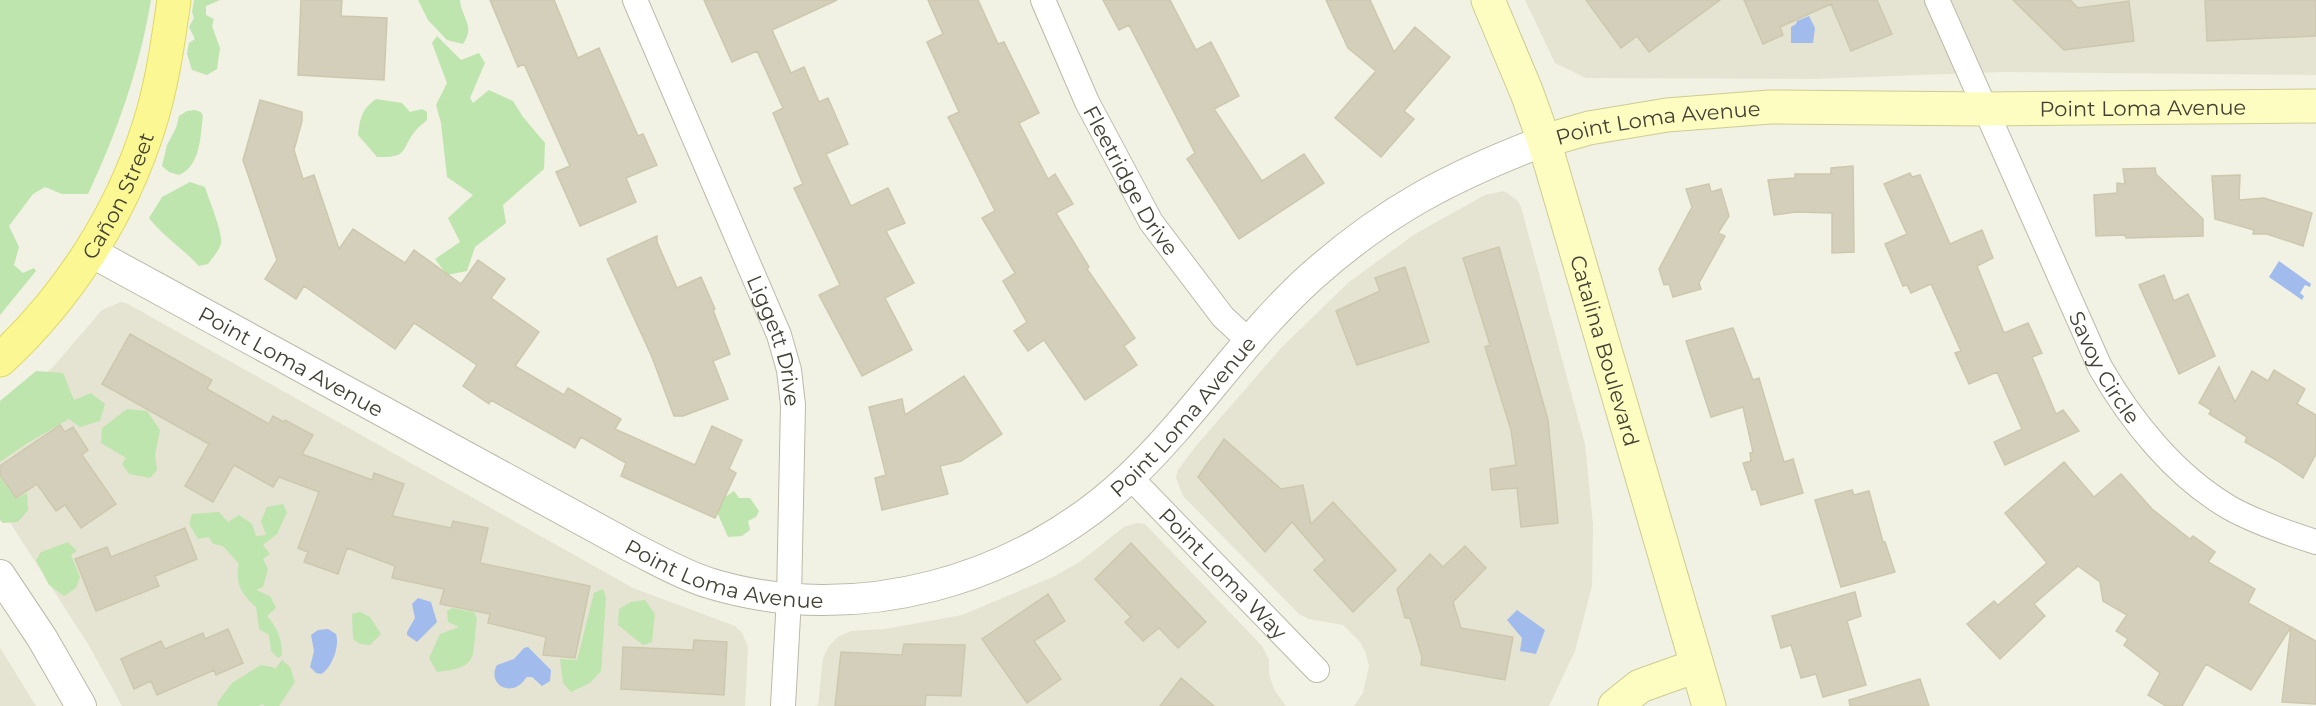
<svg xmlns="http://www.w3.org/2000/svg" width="2316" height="706" font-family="Montserrat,sans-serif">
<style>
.residential{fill:#e5e4d2}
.green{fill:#bee5ad}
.water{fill:#a1bbed}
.building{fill:#d3cfba;stroke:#cdc8ad;stroke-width:1.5}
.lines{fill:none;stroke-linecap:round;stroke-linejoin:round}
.minor-casing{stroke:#bcbaa7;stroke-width:26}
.tertiary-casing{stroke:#bcbaa7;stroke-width:32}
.secondary-casing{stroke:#cdcc92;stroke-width:35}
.primary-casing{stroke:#dfd864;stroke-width:35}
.minor{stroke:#fff;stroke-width:24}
.tertiary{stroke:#fff;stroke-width:30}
.secondary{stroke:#fdfdc2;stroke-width:33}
.primary{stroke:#fbf793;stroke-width:33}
.labels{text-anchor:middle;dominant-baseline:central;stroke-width:4.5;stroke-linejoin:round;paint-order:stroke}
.street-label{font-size:21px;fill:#434134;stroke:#fff}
</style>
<rect width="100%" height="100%" fill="#f1f1e4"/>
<path class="residential" d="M 1525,0 L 2316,0 L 2316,75 L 2001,72 L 1812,79 L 1586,78 L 1555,63 Z
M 1504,191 L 1517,200 L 1521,207 L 1585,444 L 1593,524 L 1592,586 L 1575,651 L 1549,706 L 1354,706 L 1363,693 L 1369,666 L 1366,654 L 1360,642 L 1343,625 L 1309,619 L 1299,614 L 1183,496 L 1176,478 L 1178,470 L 1196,446 L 1281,348 L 1349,282 L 1415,234 L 1485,195 Z
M 121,302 L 128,304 L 633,588 L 735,626 L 742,633 L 748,647 L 745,706 L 122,706 L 88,644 L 0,507 L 0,412 L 53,367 L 102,310 Z
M 1137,523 L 1145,524 L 1262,646 L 1269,660 L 1269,675 L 1275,691 L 1286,706 L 814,706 L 818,705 L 823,658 L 829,646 L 838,637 L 851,631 L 885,629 L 962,615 L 1055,576 L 1081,561 L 1124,527 Z
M 0,648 L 36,706 L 0,706 Z"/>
<path class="green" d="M 0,0 L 151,0 C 139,70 118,130 88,194 L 62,194 L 45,187 L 33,194 L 9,226 L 19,247 L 14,265 L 23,273 L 34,268 L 36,271 L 0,315 Z
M 194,0 L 220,0 L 206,6 L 206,15 L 214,19 L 212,26 L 220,48 L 217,69 L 207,75 L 192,70 L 187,54 L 189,43 L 195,39 L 189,27 L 194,18 L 192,12 Z
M 418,0 L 460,0 C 461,18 476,25 463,44 L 447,40 L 428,20 Z
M 437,36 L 461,60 L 479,53 L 485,63 L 470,98 L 473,103 L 489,90 L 513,101 L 523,117 L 545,143 L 544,169 L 503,205 L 506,223 L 475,247 L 467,271 L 447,275 L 435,259 L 460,242 L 448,218 L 473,195 L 447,177 L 441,123 L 436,105 L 447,83 L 432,43 Z
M 376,99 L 402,103 L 410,112 L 422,109 L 427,112 L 427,120 C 424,123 419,126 416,130 C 400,149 410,158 377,157 L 358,135 C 360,118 362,109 376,99 Z
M 195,110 L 201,112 L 203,116 C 200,137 201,165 179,175 L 169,172 L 162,166 L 167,145 L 176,128 L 179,116 L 187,111 Z
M 190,182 L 205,187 C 209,200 223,233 221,243 C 220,250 212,258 208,264 L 199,266 C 183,249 163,236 149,218 L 162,197 Z
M 36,371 L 63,373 L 74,400 L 91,393 L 105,404 L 100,421 L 80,427 L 69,419 L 26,444 L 0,462 L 0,401 Z
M 127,409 L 147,411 L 160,430 L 155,455 L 157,470 L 150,478 L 129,474 L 122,464 L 126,458 L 101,443 L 102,428 Z
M 0,477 L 16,499 L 27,493 L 28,510 L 18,522 L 3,523 L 0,520 Z
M 734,491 L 739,498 L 750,498 L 759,511 L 756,517 L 748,521 L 750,530 L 742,536 L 728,537 L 717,512 L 722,499 Z
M 283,504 L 287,512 L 277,534 L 263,545 L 270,554 L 263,559 L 268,569 L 263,587 L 256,590 L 270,596 L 276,608 L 267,616 C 277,627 282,639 282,655 L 278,658 L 271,651 L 269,635 L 259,629 L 256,607 C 242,595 234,582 239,564 L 223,546 L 213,544 L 209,537 L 198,539 L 189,524 L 192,514 L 219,512 L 228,522 L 239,515 L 252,524 L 256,536 L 266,535 L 261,521 L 267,507 Z
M 68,542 L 77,551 L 71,555 L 80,577 L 76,588 L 64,596 L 49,585 L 36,560 L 41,552 Z
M 603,589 L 606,598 L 601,671 L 590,683 L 571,692 L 563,683 L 560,659 L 577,660 L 594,593 Z
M 645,600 L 655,614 L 652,642 L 643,645 L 618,625 L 619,609 L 631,602 Z
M 452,608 L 474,612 L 477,618 C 471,657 482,667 437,672 L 429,658 L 440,634 L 459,627 L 448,622 L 447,611 Z
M 360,612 L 370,617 L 381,634 L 370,645 L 360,644 L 353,639 L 352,614 Z
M 282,660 L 290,667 L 295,682 L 279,706 L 264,706 L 263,704 L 258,706 L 218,706 L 217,703 L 232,683 L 261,665 L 276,668 Z"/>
<path class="water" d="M 1809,16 L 1815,28 L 1813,43 L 1791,43 L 1791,27 L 1796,24 L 1797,21 Z
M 2279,261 L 2311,284 L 2310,287 L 2305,285 L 2300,293 L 2304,296 L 2302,300 L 2269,277 Z
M 418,598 L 431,602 L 437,622 L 417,642 L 407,635 L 407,632 L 415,618 L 412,604 Z
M 1517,610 L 1545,630 L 1536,654 L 1520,651 L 1522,638 L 1507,620 Z
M 328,629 L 336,634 C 340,646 332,668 321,674 L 316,673 L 310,667 L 314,651 L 311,635 L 318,630 Z
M 528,647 L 551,670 L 550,681 L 542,686 L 532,677 L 527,677 C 524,680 521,685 516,687 C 501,693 489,679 497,665 L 514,659 L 524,648 Z"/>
<path class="building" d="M 301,0 L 342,0 L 341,16 L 387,18 L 384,80 L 298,75 Z
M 490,0 L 554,0 L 578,58 L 599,48 L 638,136 L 643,134 L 657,165 L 626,178 L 636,202 L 580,226 L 556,172 L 570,166 L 524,64 L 518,67 Z
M 704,0 L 837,0 L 772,30 L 791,73 L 804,67 L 819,102 L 828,98 L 848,144 L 826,154 L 851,206 L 888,188 L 905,223 L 886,231 L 914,283 L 885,298 L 912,350 L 862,376 L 819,295 L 840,285 L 794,188 L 803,184 L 773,113 L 783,108 L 757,51 L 732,62 Z
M 928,0 L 978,0 L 998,44 L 1004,42 L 1039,113 L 1019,123 L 1048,179 L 1055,174 L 1073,204 L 1056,213 L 1089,267 L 1087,269 L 1135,338 L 1124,346 L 1137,365 L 1085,400 L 1044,340 L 1028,351 L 1014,331 L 1027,322 L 1003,281 L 1015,273 L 982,218 L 995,211 L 948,117 L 959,112 L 927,42 L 943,34 Z
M 1103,0 L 1170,0 L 1196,50 L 1211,42 L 1239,96 L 1214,109 L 1262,181 L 1304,154 L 1324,183 L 1239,239 L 1187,159 L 1195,153 L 1129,25 L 1119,30 Z
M 1326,0 L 1370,0 L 1394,52 L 1415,27 L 1450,57 L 1404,111 L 1414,119 L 1381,157 L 1335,118 L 1376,71 L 1348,48 Z
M 1586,0 L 1720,0 L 1649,52 L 1637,36 L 1621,48 Z
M 1744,0 L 1877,0 L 1892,34 L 1851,51 L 1831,4 L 1780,27 L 1783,35 L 1763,44 Z
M 2013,0 L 2070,0 L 2078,8 L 2129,1 L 2134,41 L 2064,50 Z
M 2205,0 L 2316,0 L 2316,36 L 2207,41 Z
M 260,100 L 302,112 L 302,121 L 294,150 L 303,179 L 314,175 L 339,249 L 353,229 L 405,263 L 414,250 L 461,284 L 478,260 L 505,279 L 491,298 L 539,332 L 515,366 L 564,395 L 568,388 L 621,419 L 615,429 L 695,465 L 712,426 L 742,440 L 729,469 L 736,473 L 715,518 L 621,476 L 626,463 L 581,437 L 575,448 L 491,400 L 489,404 L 463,386 L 477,365 L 414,323 L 395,349 L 304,286 L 296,299 L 265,279 L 277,260 L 243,160 Z
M 1853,166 L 1854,252 L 1832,253 L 1832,213 L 1796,212 L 1774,215 L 1768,180 L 1795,178 L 1795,174 L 1831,174 L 1831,168 Z
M 2155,168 L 2156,174 L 2203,219 L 2203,236 L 2126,238 L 2125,235 L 2096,236 L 2094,195 L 2117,193 L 2117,183 L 2125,184 L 2123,169 Z
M 1910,173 L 1912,177 L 1920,175 L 1950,244 L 1982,230 L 1993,258 L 1977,266 L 2004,333 L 2028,323 L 2042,353 L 2032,357 L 2056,414 L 2063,410 L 2079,431 L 2005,465 L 1994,442 L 2022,429 L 1997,372 L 1969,384 L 1955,353 L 1961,351 L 1931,284 L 1911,293 L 1907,285 L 1903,286 L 1885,244 L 1907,234 L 1884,184 Z
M 2240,175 L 2239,200 L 2264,198 L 2312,213 L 2303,246 L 2267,234 L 2253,234 L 2254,230 L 2215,219 L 2212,176 Z
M 1709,184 L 1711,192 L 1721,189 L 1729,216 L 1718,233 L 1725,236 L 1699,283 L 1701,289 L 1673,297 L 1669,284 L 1664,285 L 1659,269 L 1692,207 L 1686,189 Z
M 657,236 L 657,242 L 677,288 L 701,277 L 715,309 L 713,310 L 730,354 L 713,361 L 728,399 L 683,416 L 674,416 L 652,357 L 607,259 Z
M 1499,247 L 1548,420 L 1558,523 L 1521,527 L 1517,488 L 1492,490 L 1490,469 L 1516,465 L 1511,430 L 1485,347 L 1490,345 L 1463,258 Z
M 1405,267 L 1429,342 L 1357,365 L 1336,311 L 1380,291 L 1375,278 Z
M 2164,275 L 2174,301 L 2188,294 L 2215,356 L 2179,374 L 2139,285 Z
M 1733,328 L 1753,380 L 1759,378 L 1784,462 L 1793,459 L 1803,493 L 1761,505 L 1756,489 L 1752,490 L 1743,463 L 1751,461 L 1750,453 L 1753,452 L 1743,407 L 1711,417 L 1686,341 Z
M 130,334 L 212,380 L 207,389 L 269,424 L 273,416 L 284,422 L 285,420 L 313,435 L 302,454 L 372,480 L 374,473 L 404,484 L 392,516 L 451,528 L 453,521 L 488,528 L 480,563 L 590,586 L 575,658 L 543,655 L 546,637 L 488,623 L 490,614 L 440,604 L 444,589 L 392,578 L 395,566 L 347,548 L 338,574 L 304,562 L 308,552 L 298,548 L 319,492 L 279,477 L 273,487 L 234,465 L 213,502 L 185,486 L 209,444 L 102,384 Z
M 2219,367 L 2235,402 L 2252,371 L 2268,381 L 2274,370 L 2305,389 L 2297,404 L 2316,415 L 2316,454 L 2303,478 L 2278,461 L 2245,442 L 2247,437 L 2209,414 L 2211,410 L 2199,403 Z
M 964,376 L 1002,434 L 961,461 L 940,466 L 948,494 L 882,510 L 875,478 L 886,475 L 869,407 L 902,399 L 905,415 Z
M 60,425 L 65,432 L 73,427 L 88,450 L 82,455 L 116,504 L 81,528 L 65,505 L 56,511 L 37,484 L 16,498 L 0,475 L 0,466 Z
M 1224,439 L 1281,489 L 1303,485 L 1311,524 L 1333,502 L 1396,570 L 1353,612 L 1314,570 L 1325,560 L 1292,522 L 1265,552 L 1198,477 Z
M 2064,462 L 2094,497 L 2121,474 L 2152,509 L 2190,539 L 2193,536 L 2215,552 L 2208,562 L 2255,589 L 2248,603 L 2291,627 L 2251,690 L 2206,664 L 2182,706 L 2166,706 L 2148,695 L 2160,673 L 2124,645 L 2128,639 L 2116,631 L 2127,615 L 2103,601 L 2100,582 L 2078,566 L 2034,604 L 2045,616 L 2000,659 L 1967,624 L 1994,601 L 1998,605 L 2047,563 L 2005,513 Z
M 1852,490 L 1854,495 L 1869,491 L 1883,542 L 1885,542 L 1895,572 L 1841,587 L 1815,500 Z
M 185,528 L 197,559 L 155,576 L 159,586 L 96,611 L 75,559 L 107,547 L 111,557 Z
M 1131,543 L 1206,622 L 1178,648 L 1159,628 L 1143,641 L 1125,622 L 1131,617 L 1095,579 Z
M 1465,546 L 1486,568 L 1453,602 L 1461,628 L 1513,637 L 1505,680 L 1421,665 L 1422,657 L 1410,618 L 1405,618 L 1397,589 L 1430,554 L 1443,567 Z
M 1855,592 L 1861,616 L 1847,621 L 1866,685 L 1823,697 L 1816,674 L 1801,678 L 1791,645 L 1781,648 L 1772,616 Z
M 1048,594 L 1065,621 L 1034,641 L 1061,679 L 1027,703 L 982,639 Z
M 2291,627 L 2316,641 L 2316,704 L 2282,702 Z
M 228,629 L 243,663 L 216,675 L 214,670 L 157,695 L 151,681 L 134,689 L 121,659 L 161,641 L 165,649 L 203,633 L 205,639 Z
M 694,640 L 727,642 L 724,695 L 621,689 L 623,647 L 693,650 Z
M 904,644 L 965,645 L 961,696 L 926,695 L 925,706 L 835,706 L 841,652 L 902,655 Z
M 1181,678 L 1214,706 L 1160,706 Z
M 1920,679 L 1929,706 L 1850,706 L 1849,700 Z"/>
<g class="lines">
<defs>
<g id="minor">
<path id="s1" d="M 635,0 L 779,335 L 789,370 L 793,405 L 789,598 L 783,706"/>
<path id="s2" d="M 1043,0 L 1087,102 L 1151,222 L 1223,317 L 1250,342"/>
<path id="s3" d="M 1937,0 L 2100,367 C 2131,421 2175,476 2230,508 C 2257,523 2287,533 2316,542"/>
<path id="s4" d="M 1130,477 L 1317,670"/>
</g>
<g id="tertiary">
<path id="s5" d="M 91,252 L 635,549 C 659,561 683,575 709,583 C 855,628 1021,581 1130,477 C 1196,414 1245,336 1312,276 C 1386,210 1452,176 1544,141"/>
<path d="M 0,575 L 42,638 L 81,706"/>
</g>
<g id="secondary">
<path id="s6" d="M 1488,0 L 1527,93 L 1544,141 L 1709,706"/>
<path id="s7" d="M 1544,141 L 1589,128 L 1667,115 L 1770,107 L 1985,109 L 2316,106"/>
<path d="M 1615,706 L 1640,686 L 1696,666"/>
</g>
<g id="primary">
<path id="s8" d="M 0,360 C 68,297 121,215 149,126 C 162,86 168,42 174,0"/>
</g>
</defs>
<use href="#minor" class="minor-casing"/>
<use href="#tertiary" class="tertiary-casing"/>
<use href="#secondary" class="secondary-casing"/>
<use href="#primary" class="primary-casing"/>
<use href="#minor" class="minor"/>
<use href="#tertiary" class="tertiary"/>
<use href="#secondary" class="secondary"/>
<use href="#primary" class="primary"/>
</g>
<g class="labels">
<g class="street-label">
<text stroke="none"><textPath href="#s7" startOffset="602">Point Loma Avenue</textPath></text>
<text stroke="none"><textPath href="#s7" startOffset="116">Point Loma Avenue</textPath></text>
<text stroke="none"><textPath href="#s2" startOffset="201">Fleetridge Drive</textPath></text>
<text stroke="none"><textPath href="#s8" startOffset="204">Cañon Street</textPath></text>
<text stroke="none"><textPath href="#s1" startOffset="369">Liggett Drive</textPath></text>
<text stroke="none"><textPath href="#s6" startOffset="370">Catalina Boulevard</textPath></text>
<text stroke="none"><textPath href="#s5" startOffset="228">Point Loma Avenue</textPath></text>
<text stroke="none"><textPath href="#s3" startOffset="404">Savoy Circle</textPath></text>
<text stroke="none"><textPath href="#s5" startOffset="1236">Point Loma Avenue</textPath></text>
<text stroke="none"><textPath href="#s5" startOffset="714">Point Loma Avenue</textPath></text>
<text stroke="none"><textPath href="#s4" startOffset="134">Point Loma Way</textPath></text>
</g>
</g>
</svg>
